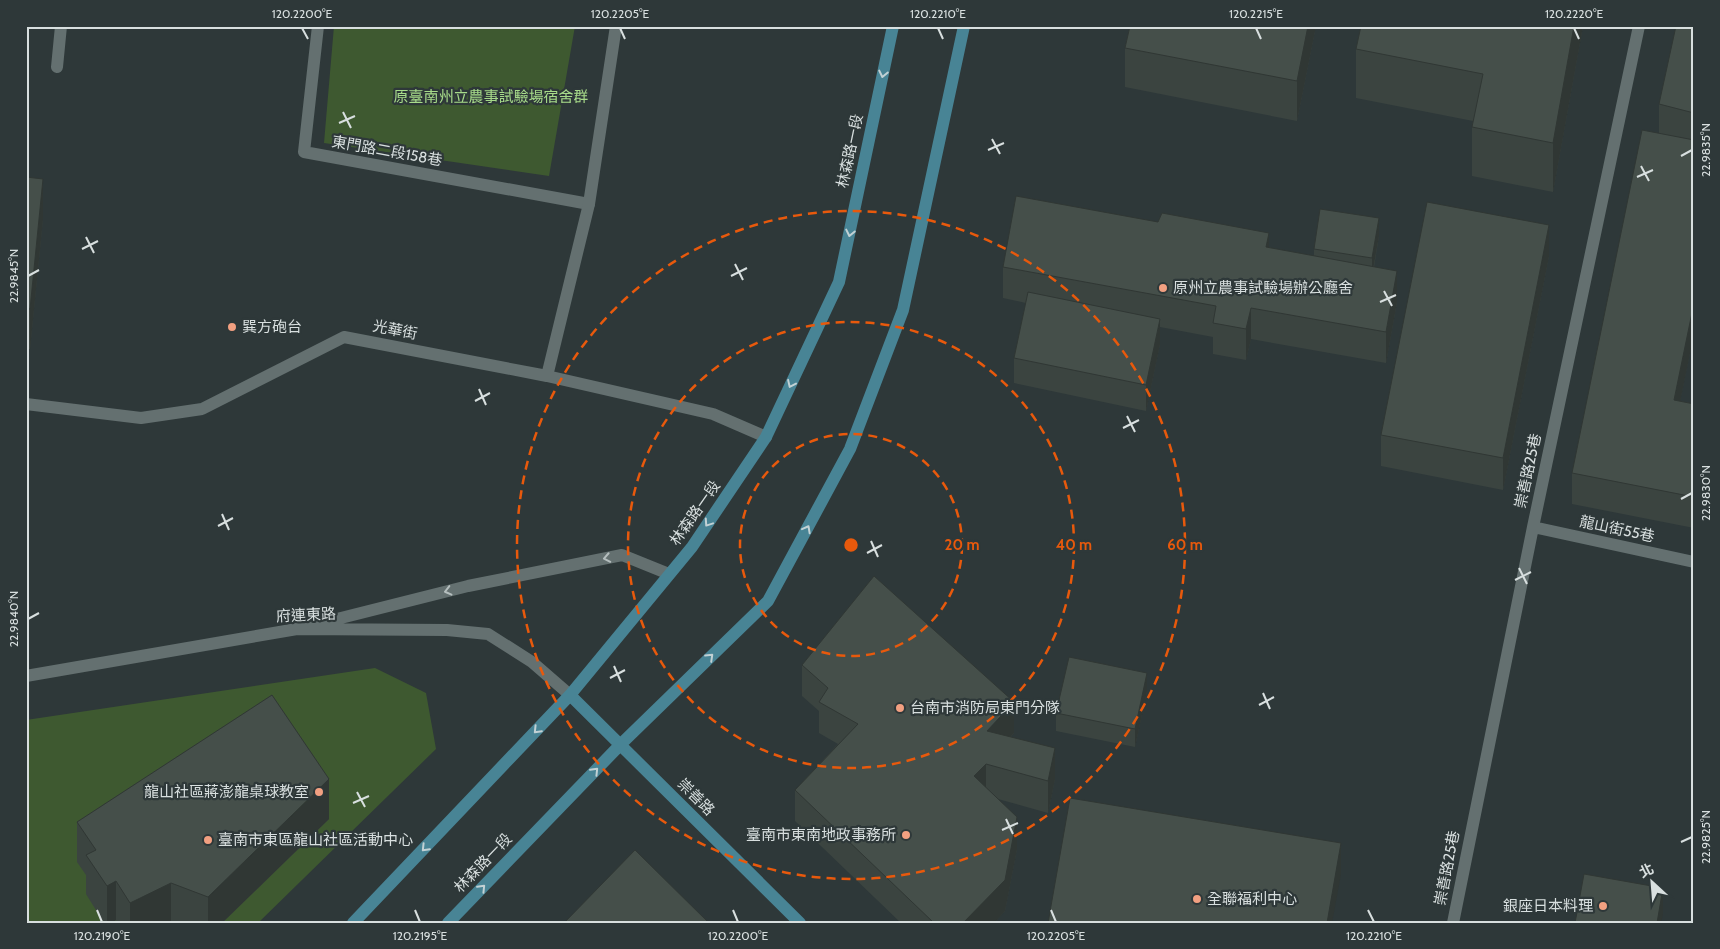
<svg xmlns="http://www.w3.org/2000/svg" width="1720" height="949" font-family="Cabin,'Noto Sans TC',sans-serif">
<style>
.green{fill:#3e5930}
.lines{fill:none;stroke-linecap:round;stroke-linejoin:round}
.lane{stroke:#647070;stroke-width:12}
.street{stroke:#647070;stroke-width:12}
.secondary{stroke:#488495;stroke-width:12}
.wall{fill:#3b4440}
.shaded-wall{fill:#303734}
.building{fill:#454f4a;stroke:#303734}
.oneway{stroke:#c2d1d4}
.oneway2{stroke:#b5bebe}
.ticks{fill:none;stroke:#d8dfdf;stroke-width:2}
.ring{fill:none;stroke:#e8590c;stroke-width:2.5;stroke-dasharray:9 6}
.poi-dot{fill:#f2a081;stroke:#2e3839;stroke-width:2}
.labels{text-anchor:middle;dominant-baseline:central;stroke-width:4.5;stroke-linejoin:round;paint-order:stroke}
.park-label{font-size:15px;fill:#a7db8a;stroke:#2e3839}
.street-label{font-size:15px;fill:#d8dfdf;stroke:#2e3839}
.poi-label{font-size:15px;fill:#d8dfdf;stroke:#2e3839;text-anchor:start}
.centre{fill:#e8590c;stroke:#2e3839;stroke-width:2.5}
.ring-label{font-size:15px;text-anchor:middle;font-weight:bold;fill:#e8590c;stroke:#2e3839;stroke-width:4.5;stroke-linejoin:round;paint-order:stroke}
.neatline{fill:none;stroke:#d8dfdf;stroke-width:2}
.ticks-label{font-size:12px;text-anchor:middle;fill:#d8dfdf}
</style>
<rect width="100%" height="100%" fill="#2e3839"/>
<path class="green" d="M 334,26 L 575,26 L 549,176 L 324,143 Z
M 375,668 L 426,693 L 436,749 L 258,923 L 26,923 L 26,720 Z"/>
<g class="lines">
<path class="lane" d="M 318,26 L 304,152 L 589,204
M 57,67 L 61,26"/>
<path class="street" d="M 547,376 L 589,204 L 616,26
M 26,404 L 141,418 L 202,409 L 344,337 L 547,376 L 713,414 L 766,437
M 1533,527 L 1694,562
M 313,625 L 468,586 L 622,555 L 669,574
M 26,676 L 297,629 L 447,630 L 488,634 L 532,662 L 570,695
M 1453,923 L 1533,527 L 1639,26"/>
<path class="secondary" d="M 570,695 L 800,923
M 353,923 L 570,695 L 692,547 L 766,437 L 839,282 L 893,26
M 448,923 L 621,744 L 768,601 L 850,449 L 903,310 L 964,26"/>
</g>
<path class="wall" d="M 1130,26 L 1316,26 L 1297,121 L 1125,87 L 1125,48 Z
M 1583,26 L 1553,192 L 1472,176 L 1472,127 L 1473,121 L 1356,98 L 1356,49 Z
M 1694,26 L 1694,334 L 1680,401 L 1694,404 L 1694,528 L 1572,504 L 1572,473 L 1659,133 L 1659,104 Z
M 26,177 L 43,219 L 30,349 L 26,349 Z
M 1379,236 L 1374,267 L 1397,302 L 1386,363 L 1251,339 L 1246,360 L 1213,354 L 1213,337 L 1160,327 L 1160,344 L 1146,411 L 1014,383 L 1014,358 L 1026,303 L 1003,298 L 1003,267 L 1269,248 L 1314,256 L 1314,249 Z
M 1549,256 L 1503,490 L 1381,466 L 1381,435 Z
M 802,665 L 1014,733 L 1011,737 L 1055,779 L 1048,813 L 998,799 L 1017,849 L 1005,911 L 994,923 L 901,923 L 795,821 L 795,790 L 838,744 L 819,733 L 819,711 L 802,696 Z
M 1147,691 L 1135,747 L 1056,731 L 1056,713 Z
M 329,819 L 222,923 L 117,923 L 116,920 L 112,923 L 104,923 L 86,894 L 86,875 L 77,862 L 77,822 Z"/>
<path class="shaded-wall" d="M 1308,26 L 1316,26 L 1297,121 L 1297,81 Z
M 1574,26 L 1583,26 L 1553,192 L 1553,143 Z
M 43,179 L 43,219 L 30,349 L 30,309 Z
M 1379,218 L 1379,236 L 1372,275 L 1372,258 Z
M 1549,225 L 1549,256 L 1503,490 L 1503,458 Z
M 1269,233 L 1269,264 L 1266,247 Z
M 1397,271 L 1397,302 L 1386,363 L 1386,332 Z
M 1694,303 L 1694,334 L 1674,431 L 1674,400 Z
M 1251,308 L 1251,339 L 1246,360 L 1246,329 Z
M 1160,319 L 1160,344 L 1146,411 L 1146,385 Z
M 1147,673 L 1147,691 L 1135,747 L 1135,729 Z
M 1014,702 L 1014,733 L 987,762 L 987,731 Z
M 1055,748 L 1055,779 L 1048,813 L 1048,781 Z
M 986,764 L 986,796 L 974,776 Z
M 329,779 L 329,819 L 222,923 L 208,923 L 208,897 Z
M 1017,817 L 1017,849 L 1005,911 L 994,923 L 963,923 Z
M 1341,843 L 1341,874 L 1332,923 L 1327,923 Z
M 116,881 L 116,920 L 112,923 L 107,923 L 107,886 Z
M 171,883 L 171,922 L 130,923 L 130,903 Z
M 1663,888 L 1663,914 L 1661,923 L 1657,923 Z"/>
<path class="building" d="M 1130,26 L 1308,26 L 1297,81 L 1125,48 Z
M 1361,26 L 1574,26 L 1553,143 L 1472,127 L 1483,74 L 1356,49 Z
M 1676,26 L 1694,26 L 1694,113 L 1659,104 Z
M 1642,130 L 1694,140 L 1694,303 L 1674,400 L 1694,404 L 1694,497 L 1572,473 Z
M 26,177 L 43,179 L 30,309 L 26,309 Z
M 1016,196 L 1158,222 L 1162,213 L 1269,233 L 1266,247 L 1397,271 L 1386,332 L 1251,308 L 1246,329 L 1213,323 L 1216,306 L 1003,267 Z
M 1427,202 L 1549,225 L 1503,458 L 1381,435 Z
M 1320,209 L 1379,218 L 1372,258 L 1314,249 Z
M 1028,292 L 1160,319 L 1146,385 L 1014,358 Z
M 874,576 L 1014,702 L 987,731 L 1055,748 L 1048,781 L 986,764 L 974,776 L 1017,817 L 1005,880 L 963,923 L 934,923 L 795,790 L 858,724 L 819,702 L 828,688 L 802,665 Z
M 1069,657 L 1147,673 L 1135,729 L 1056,713 Z
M 272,695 L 329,779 L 208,897 L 171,883 L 130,903 L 116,881 L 107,886 L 86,855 L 96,850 L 77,822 Z
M 1070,798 L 1341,843 L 1327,923 L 1048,923 Z
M 635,850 L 709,923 L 564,923 Z
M 1584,874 L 1663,888 L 1657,923 L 1575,923 Z"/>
<defs><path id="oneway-chevron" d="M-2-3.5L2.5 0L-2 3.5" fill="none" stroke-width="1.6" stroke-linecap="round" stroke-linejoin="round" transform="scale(1.25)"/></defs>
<g class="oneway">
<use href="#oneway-chevron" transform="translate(883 74) rotate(102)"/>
<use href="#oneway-chevron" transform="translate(850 233) rotate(102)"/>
<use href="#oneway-chevron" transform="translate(791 384) rotate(115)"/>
<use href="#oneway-chevron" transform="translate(708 523) rotate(124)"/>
<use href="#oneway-chevron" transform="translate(807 529) rotate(-62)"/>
<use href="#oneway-chevron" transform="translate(710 657) rotate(-44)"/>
<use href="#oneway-chevron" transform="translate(537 730) rotate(134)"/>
<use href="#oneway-chevron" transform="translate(595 771) rotate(-46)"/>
<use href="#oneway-chevron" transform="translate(425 848) rotate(134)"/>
<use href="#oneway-chevron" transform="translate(482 888) rotate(-46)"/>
</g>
<g class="oneway2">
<use href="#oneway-chevron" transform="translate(607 558) rotate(169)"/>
<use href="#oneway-chevron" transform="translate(448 591) rotate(166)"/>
</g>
<path class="ticks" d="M 302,28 L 308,39M 620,28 L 625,39M 938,28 L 943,39M 1256,28 L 1261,39M 1574,28 L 1579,39M 343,112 L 351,128M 339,123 L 355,116M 992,139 L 1000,154M 988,150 L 1004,143M 1681,156 L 1692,150M 1641,166 L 1649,181M 1637,177 L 1653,170M 86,237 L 94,253M 82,249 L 98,241M 735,264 L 743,280M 28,276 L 39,270M 731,276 L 747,268M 1384,291 L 1392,306M 1380,302 L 1396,295M 479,389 L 486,405M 475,401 L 490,393M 1127,416 L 1135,432M 1123,428 L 1139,420M 1681,499 L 1692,493M 222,514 L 229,530M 218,526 L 233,518M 871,541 L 878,557M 867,553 L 882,545M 1519,568 L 1527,584M 1515,580 L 1531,572M 28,619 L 39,613M 614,666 L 621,682M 610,678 L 625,670M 1263,693 L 1270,709M 1259,705 L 1274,697M 357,792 L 365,807M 353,803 L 369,796M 1006,819 L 1013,834M 1002,830 L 1018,823M 1681,842 L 1692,837M 97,910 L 102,922M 415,910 L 420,922M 733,910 L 738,922M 1051,910 L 1056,922M 1368,910 L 1374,922"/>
<g class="ring">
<circle cx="851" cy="545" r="111"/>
<circle cx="851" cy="545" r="223"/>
<circle cx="851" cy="545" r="334"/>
</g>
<g class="poi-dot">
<circle cx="1163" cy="288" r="5"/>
<circle cx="232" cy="327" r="5"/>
<circle cx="900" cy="708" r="5"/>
<circle cx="319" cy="792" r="5"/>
<circle cx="906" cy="835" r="5"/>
<circle cx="208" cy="840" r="5"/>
<circle cx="1197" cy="899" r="5"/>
<circle cx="1603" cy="906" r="5"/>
</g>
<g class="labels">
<g class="park-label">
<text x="491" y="97">原臺南州立農事試驗場宿舍群</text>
</g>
<g class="street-label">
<text transform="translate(387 151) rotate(10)">東門路二段158巷</text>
<text transform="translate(850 151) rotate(-78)">林森路一段</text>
<text transform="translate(395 330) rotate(11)">光華街</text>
<text transform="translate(1528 471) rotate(-78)">崇善路25巷</text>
<text transform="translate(695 513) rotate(-55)">林森路一段</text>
<text transform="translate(1617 529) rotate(12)">龍山街55巷</text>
<text transform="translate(306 615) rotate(-3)">府連東路</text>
<text transform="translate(696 797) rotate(45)">崇善路</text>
<text transform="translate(483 863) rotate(-46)">林森路一段</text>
<text transform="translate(1447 868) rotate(-79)">崇善路25巷</text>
</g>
<g class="poi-label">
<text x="1173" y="288">原州立農事試驗場辦公廳舍</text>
<text x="242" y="327">巽方砲台</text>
<text x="910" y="708">台南市消防局東門分隊</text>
<text x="309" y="792" text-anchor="end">龍山社區蔣澎龍桌球教室</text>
<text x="896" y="835" text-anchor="end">臺南市東南地政事務所</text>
<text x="218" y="840">臺南市東區龍山社區活動中心</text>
<text x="1207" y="899">全聯福利中心</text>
<text x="1593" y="906" text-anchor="end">銀座日本料理</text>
</g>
</g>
<circle cx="851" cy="545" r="8" class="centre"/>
<g class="ring-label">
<text x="962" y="550">20 m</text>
<text x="1074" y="550">40 m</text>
<text x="1185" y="550">60 m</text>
</g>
<rect width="1720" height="949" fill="none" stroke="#2e3839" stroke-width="55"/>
<g transform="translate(1652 882) rotate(334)" stroke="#2e3839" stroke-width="4" paint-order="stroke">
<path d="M0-4L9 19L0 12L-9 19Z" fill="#d8dfdf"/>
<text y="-8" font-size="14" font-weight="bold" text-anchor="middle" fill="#d8dfdf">北</text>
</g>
<rect x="28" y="28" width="1664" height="894" class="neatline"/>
<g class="ticks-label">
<text x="302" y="18">120.2200°E</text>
<text x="620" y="18">120.2205°E</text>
<text x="938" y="18">120.2210°E</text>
<text x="1256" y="18">120.2215°E</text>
<text x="1574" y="18">120.2220°E</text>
<text transform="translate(1706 150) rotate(-90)" y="4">22.9835°N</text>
<text transform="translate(14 276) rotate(-90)" y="4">22.9845°N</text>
<text transform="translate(1706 493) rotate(-90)" y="4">22.9830°N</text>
<text transform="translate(14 619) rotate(-90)" y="4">22.9840°N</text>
<text transform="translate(1706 837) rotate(-90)" y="4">22.9825°N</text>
<text x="102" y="940">120.2190°E</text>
<text x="420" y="940">120.2195°E</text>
<text x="738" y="940">120.2200°E</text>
<text x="1056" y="940">120.2205°E</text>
<text x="1374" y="940">120.2210°E</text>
</g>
</svg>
